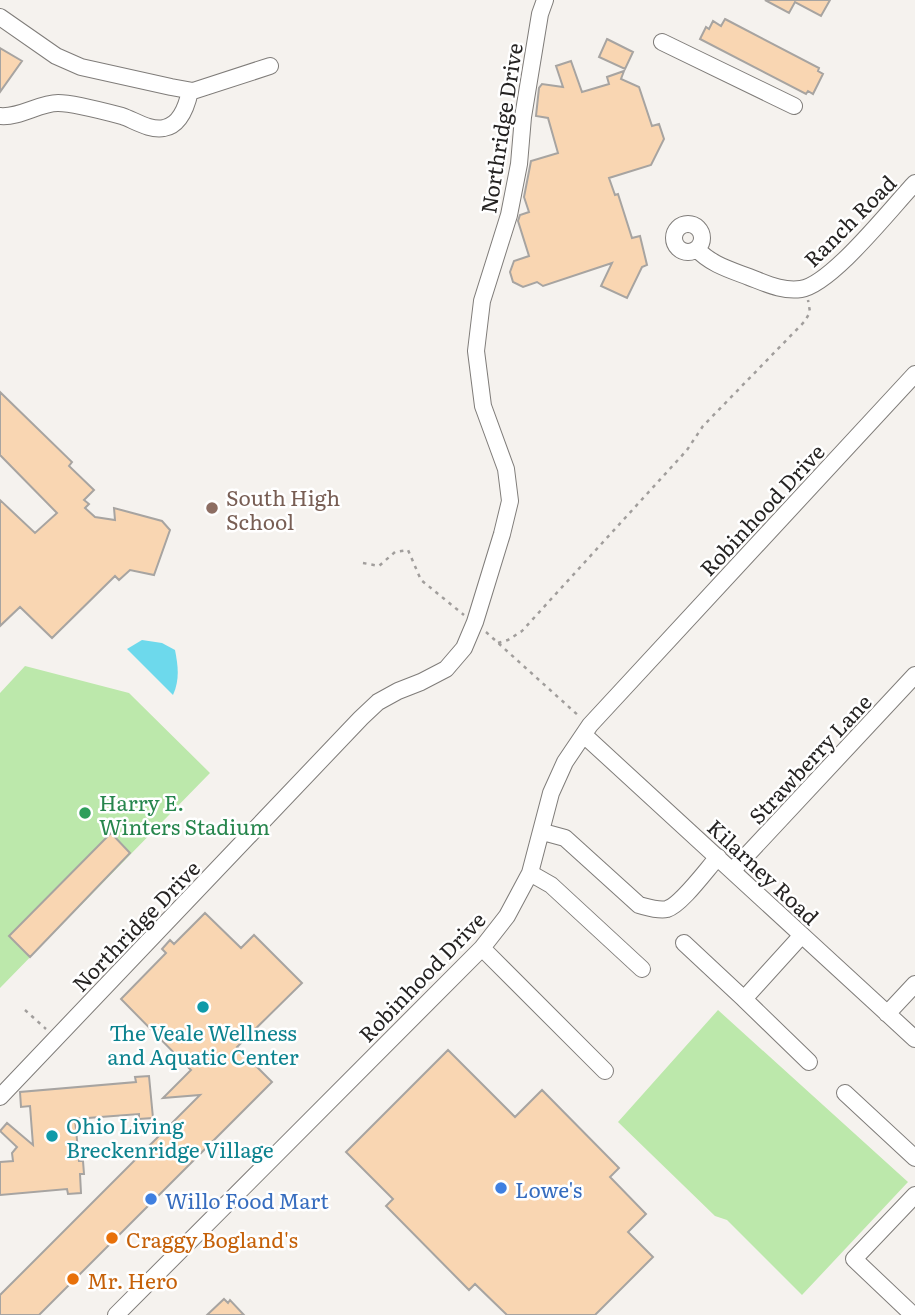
<svg xmlns="http://www.w3.org/2000/svg" width="915" height="1315" font-family="Literata,serif">
<style>
.green{fill:#bce8ab}
.water{fill:#6dd9ec}
.building{fill:#f9d6b2;stroke:#a7a4a1;stroke-width:2}
.lines{fill:none;stroke-linecap:round;stroke-linejoin:round}
.minor-casing{stroke:#7f7c79;stroke-width:18}
.path{stroke:#a19e9c;stroke-width:2.5;stroke-dasharray:3.5 5;stroke-linecap:butt}
.minor{stroke:#fff;stroke-width:16}
.education-dot{fill:#8d6e63;stroke:#fff;stroke-width:2.5}
.leisure-dot{fill:#2e9e5b;stroke:#fff;stroke-width:2.5}
.culture-dot{fill:#0f9aa8;stroke:#fff;stroke-width:2.5}
.shop-dot{fill:#3f7fe0;stroke:#fff;stroke-width:2.5}
.food-dot{fill:#e8710a;stroke:#fff;stroke-width:2.5}
.labels{text-anchor:middle;dominant-baseline:central;stroke-width:5;stroke-linejoin:round;paint-order:stroke}
.street-label{font-size:21px;fill:#252322;stroke:#fff}
.education-label{font-size:21px;fill:#785e54;stroke:#fff;text-anchor:start}
.leisure-label{font-size:21px;fill:#27864d;stroke:#fff;text-anchor:start}
.culture-label{font-size:21px;fill:#0d838f;stroke:#fff}
.shop-label{font-size:21px;fill:#366cbe;stroke:#fff;text-anchor:start}
.food-label{font-size:21px;fill:#c56008;stroke:#fff;text-anchor:start}
</style>
<rect width="100%" height="100%" fill="#f5f2ee"/>
<path class="green" d="M 25,666 L 129,693 L 210,773 L 0,988 L 0,693 Z
M 718,1010 L 908,1182 L 802,1295 L 727,1220 L 715,1216 L 618,1122 Z"/>
<path class="water" d="M 142,640 L 162,643 L 175,650 C 178,666 180,679 173,695 L 127,649 Z"/>
<path class="building" d="M 765,0 L 830,0 L 821,16 L 795,2 L 789,13 Z
M 725,19 L 819,68 L 818,71 L 823,74 L 813,94 L 808,91 L 806,94 L 700,39 L 706,27 L 709,29 L 713,21 L 721,26 Z
M 607,39 L 633,52 L 625,69 L 599,57 Z
M 0,48 L 22,61 L 0,92 Z
M 571,61 L 582,92 L 609,84 L 607,77 L 624,71 L 621,79 L 639,87 L 652,126 L 659,124 L 664,139 L 651,165 L 609,178 L 615,195 L 618,194 L 632,238 L 640,236 L 647,265 L 642,267 L 627,298 L 601,286 L 612,263 L 543,286 L 537,282 L 523,287 L 513,282 L 510,272 L 514,261 L 529,256 L 518,221 L 520,215 L 529,212 L 524,197 L 531,161 L 558,153 L 548,118 L 536,116 L 539,88 L 542,84 L 563,87 L 556,66 Z
M 0,392 L 72,462 L 69,466 L 94,490 L 84,500 L 89,504 L 85,508 L 95,517 L 115,520 L 114,508 L 162,521 L 170,530 L 154,575 L 130,570 L 119,580 L 115,576 L 52,638 L 20,607 L 0,626 L 0,500 L 35,533 L 57,513 L 0,455 Z
M 111,833 L 130,853 L 30,957 L 9,936 Z
M 205,913 L 241,948 L 254,935 L 302,983 L 237,1047 L 272,1082 L 39,1315 L 0,1315 L 0,1295 L 200,1095 L 163,1098 L 191,1070 L 121,999 L 166,953 L 162,949 L 170,940 L 174,944 Z
M 448,1050 L 515,1117 L 542,1090 L 619,1168 L 610,1177 L 646,1214 L 628,1232 L 653,1257 L 595,1315 L 507,1315 L 475,1284 L 469,1290 L 386,1206 L 393,1199 L 346,1152 Z
M 149,1076 L 153,1118 L 139,1119 L 139,1114 L 75,1119 L 79,1161 L 83,1161 L 84,1174 L 80,1174 L 81,1193 L 68,1194 L 67,1189 L 0,1195 L 0,1162 L 13,1161 L 12,1153 L 17,1147 L 0,1131 L 7,1123 L 33,1145 L 30,1106 L 21,1107 L 20,1092 L 136,1082 L 135,1077 Z
M 224,1299 L 228,1303 L 230,1300 L 244,1315 L 207,1315 Z"/>
<g class="lines">
<defs>
<path id="minor" d="M 0,17 L 56,56 L 81,67 L 171,87 L 193,91 L 270,66
M 662,42 L 794,106
M 0,116 C 20,118 39,103 58,103 C 73,103 107,112 122,116 C 134,120 150,131 164,128 C 181,125 187,105 190,91
M674 238a14 14 0 1 1 28 0a14 14 0 1 1-28 0Z
M 697,249 C 710,264 731,270 749,277 C 765,283 783,292 801,289 C 832,284 892,207 915,183
M 584,735 L 915,1039
M 543,832 L 565,838 L 639,905 C 647,907 658,911 667,909 C 681,905 707,869 718,857
M 733,870 L 915,675
M 530,873 L 551,885 L 642,969
M 802,935 L 744,999 L 809,1062
M 684,943 L 744,999
M 482,948 L 605,1071
M 887,1014 L 915,984
M 845,1093 L 915,1158
M 0,1097 L 361,718 L 378,702 L 398,691 L 421,682 L 446,669 L 464,648 L 475,622 L 502,534 L 510,501 L 506,469 L 483,406 L 476,351 L 482,301 L 509,215 L 519,164 L 523,117 L 540,14 L 545,0
M 116,1315 L 482,948 L 507,916 L 530,873 L 551,793 L 565,762 L 590,725 L 915,374
M 913,1315 L 854,1259 L 915,1195"/>
</defs>
<use href="#minor" class="minor-casing"/>
<path class="path" d="M 363,563 L 379,566 L 395,552 L 408,550 L 421,580 L 464,615
M 486,632 L 580,717
M 498,643 L 508,640 L 522,631 L 687,450 L 703,426 L 805,321 L 810,312 L 808,300
M 25,1010 L 46,1029"/>
<use href="#minor" class="minor"/>
</g>
<circle class="education-dot" cx="212" cy="508" r="7"/>
<circle class="leisure-dot" cx="85" cy="813" r="7"/>
<g class="culture-dot">
<circle cx="203" cy="1007" r="7"/>
<circle cx="52" cy="1136" r="7"/>
</g>
<g class="shop-dot">
<circle cx="501" cy="1188" r="7"/>
<circle cx="151" cy="1199" r="7"/>
</g>
<g class="food-dot">
<circle cx="112" cy="1238" r="7"/>
<circle cx="73" cy="1279" r="7"/>
</g>
<g class="labels">
<g class="street-label">
<text transform="translate(500 128) rotate(-81)">Northridge Drive</text>
<text transform="translate(849 220) rotate(-45)">Ranch Road</text>
<text transform="translate(761 509) rotate(-47)">Robinhood Drive</text>
<text transform="translate(809 758) rotate(-47)">Strawberry Lane</text>
<text transform="translate(764 871) rotate(43)">Kilarney Road</text>
<text transform="translate(135 925) rotate(-46)">Northridge Drive</text>
<text transform="translate(421 976) rotate(-46)">Robinhood Drive</text>
</g>
<g class="education-label">
<text x="226" y="496">South High<tspan x="226" dy="24">School</tspan></text>
</g>
<g class="leisure-label">
<text x="99" y="801">Harry E.<tspan x="99" dy="24">Winters Stadium</tspan></text>
</g>
<g class="culture-label">
<text x="203" y="1031">The Veale Wellness<tspan x="203" dy="24">and Aquatic Center</tspan></text>
<text x="66" y="1124" text-anchor="start">Ohio Living<tspan x="66" dy="24">Breckenridge Village</tspan></text>
</g>
<g class="shop-label">
<text x="515" y="1188">Lowe's</text>
<text x="165" y="1199">Willo Food Mart</text>
</g>
<g class="food-label">
<text x="126" y="1238">Craggy Bogland's</text>
<text x="87" y="1279">Mr. Hero</text>
</g>
</g>
</svg>
